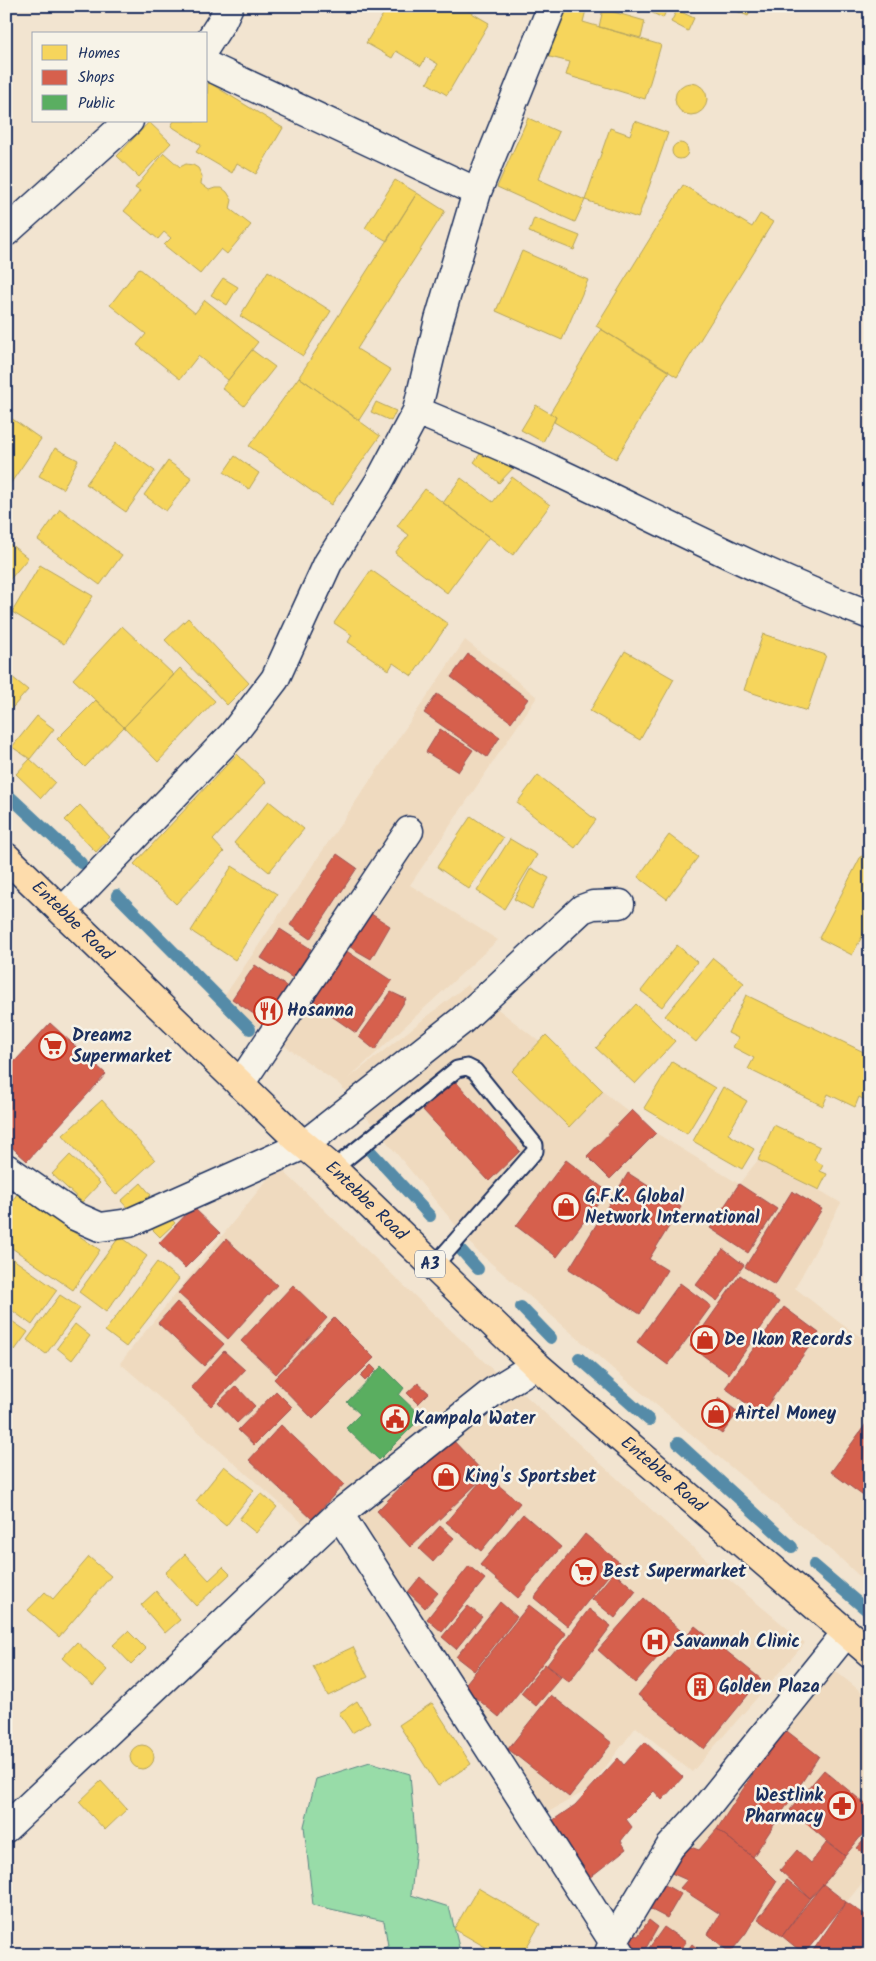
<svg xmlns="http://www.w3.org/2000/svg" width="876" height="1961" font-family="Kalam,sans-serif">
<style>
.built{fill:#efdabf}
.green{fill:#98dca8;stroke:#5a8683}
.homes{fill:#f6d55c;stroke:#b4a35d}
.shops{fill:#d6604d;stroke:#9e5152}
.public{fill:#5aae61;stroke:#478860}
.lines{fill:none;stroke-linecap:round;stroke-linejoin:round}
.stream{stroke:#558ba8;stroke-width:12}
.lane-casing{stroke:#1b2f5e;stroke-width:19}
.street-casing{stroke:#1b2f5e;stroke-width:31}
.primary-casing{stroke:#1b2f5e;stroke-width:31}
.lane{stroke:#f7f3e8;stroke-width:15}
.street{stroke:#f7f3e8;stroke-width:28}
.primary{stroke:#fddcac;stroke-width:28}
.labels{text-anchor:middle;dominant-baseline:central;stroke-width:5;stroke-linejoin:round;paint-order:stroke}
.shield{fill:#f7f3e8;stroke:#5d6a87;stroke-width:1}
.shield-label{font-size:16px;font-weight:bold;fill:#1b2f5e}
.street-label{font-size:18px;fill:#1b2f5e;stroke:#f7f3e8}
.poi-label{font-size:18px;font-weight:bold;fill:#1b2f5e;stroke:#f7f3e8;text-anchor:start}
</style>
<rect width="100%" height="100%" fill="#f2e4d0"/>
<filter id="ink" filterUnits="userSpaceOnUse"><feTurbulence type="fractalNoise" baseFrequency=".02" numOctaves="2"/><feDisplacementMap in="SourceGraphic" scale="10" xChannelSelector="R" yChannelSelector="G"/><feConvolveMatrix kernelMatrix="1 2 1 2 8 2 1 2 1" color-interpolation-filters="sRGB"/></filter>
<g filter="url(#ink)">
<path class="built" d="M 465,640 L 537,697 L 410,885 L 498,940 L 348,1079 L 467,985 L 656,1133 L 739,1184 L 758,1160 L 819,1190 L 841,1203 L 795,1288 L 840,1323 L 870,1343 L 870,1586 L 841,1559 L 613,1369 L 476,1250 L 340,1085 L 221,1001 Z
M 278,1166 L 497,1374 L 307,1527 L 120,1363 Z
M 516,1387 L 728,1579 L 805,1643 L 692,1772 L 636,1727 L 589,1789 L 543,1815 L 352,1514 Z
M 818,1657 L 870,1699 L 870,1889 L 862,1883 L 804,1955 L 632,1955 L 615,1925 Z"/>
<path class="green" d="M 370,1762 L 410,1774 L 416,1848 L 411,1895 L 449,1907 L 461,1955 L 370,1955 L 388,1946 L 384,1921 L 313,1905 L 304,1826 L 316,1779 Z"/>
<path class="homes" d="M 46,6 L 59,6 L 55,12 Z
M 388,6 L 465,6 L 463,8 L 489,23 L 447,95 L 427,83 L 438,64 L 426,57 L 421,66 L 396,51 L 392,58 L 366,43 Z
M 561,6 L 587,6 L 583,22 L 661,45 L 645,99 L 566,75 L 570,62 L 546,56 Z
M 638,6 L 668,6 L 663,18 Z
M 725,6 L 753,6 L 748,16 Z
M 603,9 L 645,21 L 641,38 L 599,27 Z
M 677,10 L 694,18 L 688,31 L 671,22 Z
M 208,82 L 283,128 L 256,174 L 237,163 L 232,173 L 196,152 L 201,145 L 171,126 L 174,121 L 206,121 Z
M675 99a16 16 0 1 1 32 0a16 16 0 1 1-32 0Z
M 528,118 L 559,132 L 538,179 L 585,200 L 575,222 L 497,187 Z
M 635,121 L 668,133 L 638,218 L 585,200 L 610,128 L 630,135 Z
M 149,122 L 171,143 L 139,177 L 117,156 Z
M672 151a8 8 0 1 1 16 0a8 8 0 1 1-16 0Z
M 164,153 L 180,167 L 186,164 L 193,165 L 198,168 L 202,176 L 201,184 L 209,190 L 215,188 L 222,188 L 227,192 L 232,200 L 230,209 L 251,225 L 227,254 L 221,249 L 200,274 L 164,245 L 171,238 L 164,232 L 158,239 L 124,211 L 140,191 L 135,188 Z
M 395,180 L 417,193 L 387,241 L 365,228 Z
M 683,185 L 752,227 L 760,214 L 773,222 L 677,377 L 596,326 Z
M 417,193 L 445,211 L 357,349 L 391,370 L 359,420 L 299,377 Z
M 534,218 L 580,236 L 574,250 L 529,232 Z
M 522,251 L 588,280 L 562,340 L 496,311 Z
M 139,268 L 195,313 L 205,300 L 258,342 L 228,380 L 198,356 L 180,379 L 137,345 L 146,334 L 110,305 Z
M 268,271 L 331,311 L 303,356 L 240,316 Z
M 223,278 L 238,287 L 227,305 L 211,295 Z
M 601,329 L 669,371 L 616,459 L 554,422 L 556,417 L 550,413 Z
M 252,350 L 275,367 L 244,406 L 222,388 Z
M 299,377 L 380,436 L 331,505 L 249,446 Z
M 376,402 L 396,411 L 391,421 L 371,412 Z
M 536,405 L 556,417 L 543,442 L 521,430 Z
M 11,418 L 41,439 L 6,490 L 6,424 Z
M 116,443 L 155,471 L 126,512 L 86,484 Z
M 55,448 L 78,460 L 63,489 L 39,476 Z
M 484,449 L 517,464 L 499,483 L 474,462 Z
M 235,456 L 259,473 L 249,489 L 224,472 Z
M 168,461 L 192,478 L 166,511 L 144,495 Z
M 512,477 L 550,505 L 513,555 L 443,503 L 461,478 L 493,502 Z
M 425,489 L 489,537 L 447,593 L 395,553 L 409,535 L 397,526 Z
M 60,509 L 122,555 L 100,585 L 38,540 Z
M 6,541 L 28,558 L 6,584 Z
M 40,565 L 93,596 L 64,644 L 12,612 Z
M 371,570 L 448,624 L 412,676 L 393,663 L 389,670 L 348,642 L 352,635 L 334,623 Z
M 188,618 L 249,683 L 227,705 L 165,640 Z
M 122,626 L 174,675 L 124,727 L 73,679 Z
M 763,634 L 826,655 L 807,711 L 744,690 Z
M 625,651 L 674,679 L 640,740 L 590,711 Z
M 180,668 L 215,701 L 158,762 L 124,727 Z
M 6,672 L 28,690 L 6,715 Z
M 96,700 L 124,727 L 85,767 L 57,739 Z
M 37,716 L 54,729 L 30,759 L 12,747 Z
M 237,754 L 266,782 L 213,840 L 224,852 L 176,904 L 134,864 Z
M 30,759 L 55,782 L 41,798 L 16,774 Z
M 538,775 L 596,820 L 575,848 L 517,803 Z
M 269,801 L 304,829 L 269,872 L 234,843 Z
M 80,805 L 110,837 L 96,852 L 65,820 Z
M 471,816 L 503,838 L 469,889 L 437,867 Z
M 669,835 L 698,857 L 667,899 L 638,877 Z
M 510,839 L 537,855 L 504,909 L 477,891 Z
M 861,856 L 870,860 L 870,922 L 852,955 L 819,938 Z
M 232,866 L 277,894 L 235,960 L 191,931 Z
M 531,868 L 549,878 L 532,909 L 514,899 Z
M 677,945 L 697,962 L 662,1007 L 641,991 Z
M 713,958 L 744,983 L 696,1042 L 665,1016 Z
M 746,995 L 870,1055 L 870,1096 L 867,1101 L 859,1097 L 855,1107 L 828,1094 L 823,1106 L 748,1069 L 754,1058 L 733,1047 L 738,1038 L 728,1033 Z
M 636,1004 L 675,1041 L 635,1084 L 596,1048 Z
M 546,1035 L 603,1091 L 569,1127 L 512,1071 Z
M 672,1062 L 715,1088 L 687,1134 L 644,1108 Z
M 723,1087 L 747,1101 L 728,1134 L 754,1149 L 742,1169 L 693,1141 Z
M 102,1100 L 155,1160 L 116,1195 L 63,1135 Z
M 774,1125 L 820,1147 L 814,1160 L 823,1165 L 820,1171 L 827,1174 L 819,1190 L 758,1160 Z
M 70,1155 L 100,1183 L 82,1202 L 52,1174 Z
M 141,1183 L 151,1195 L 132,1213 L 121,1201 Z
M 17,1194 L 100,1250 L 73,1290 L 6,1244 L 6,1210 Z
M 166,1213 L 175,1223 L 160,1237 L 151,1228 Z
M 120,1236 L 147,1256 L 106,1312 L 79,1292 Z
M 6,1254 L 57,1290 L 32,1325 L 6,1306 Z
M 157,1262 L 179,1279 L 126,1347 L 105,1331 Z
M 60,1295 L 80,1308 L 46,1354 L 27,1340 Z
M 6,1317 L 28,1332 L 15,1350 L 6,1344 Z
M 75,1324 L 90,1336 L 72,1360 L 57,1348 Z
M 224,1466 L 254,1490 L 226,1526 L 196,1501 Z
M 261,1493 L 277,1507 L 256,1533 L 239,1519 Z
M 185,1554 L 209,1580 L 223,1567 L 230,1574 L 196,1606 L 165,1573 Z
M 89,1557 L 111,1576 L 59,1637 L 28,1610 L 45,1592 L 53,1599 Z
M 156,1591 L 180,1620 L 165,1633 L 141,1605 Z
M 128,1631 L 146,1649 L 131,1664 L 113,1645 Z
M 77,1642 L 107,1670 L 93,1686 L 62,1658 Z
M 353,1647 L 368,1677 L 328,1696 L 313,1666 Z
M 357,1701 L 370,1722 L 352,1733 L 339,1713 Z
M 432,1703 L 471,1764 L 438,1786 L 399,1725 Z
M130 1757a12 12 0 1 1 24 0a12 12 0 1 1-24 0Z
M 101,1781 L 127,1809 L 105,1830 L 79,1802 Z
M 478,1888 L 540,1924 L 522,1955 L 499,1955 L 454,1929 Z"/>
<path class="shops" d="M 468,654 L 528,699 L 511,722 L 451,677 Z
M 437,694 L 500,737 L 487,757 L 424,713 Z
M 440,729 L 473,750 L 458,772 L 426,752 Z
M 337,854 L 357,868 L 310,939 L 290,925 Z
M 365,910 L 390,926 L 371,959 L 345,944 Z
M 280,929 L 311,949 L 293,978 L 261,958 Z
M 345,950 L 392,981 L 356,1033 L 310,1001 Z
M 255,965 L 292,990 L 268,1024 L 232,999 Z
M 391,992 L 406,999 L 375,1050 L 359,1037 Z
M 50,1023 L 106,1074 L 27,1161 L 6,1142 L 6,1071 Z
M 454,1080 L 520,1151 L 489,1181 L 423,1110 Z
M 632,1110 L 656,1133 L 610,1179 L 587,1156 Z
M 566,1160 L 607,1191 L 557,1257 L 516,1226 Z
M 628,1173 L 681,1207 L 649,1259 L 667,1270 L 640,1314 L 569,1269 Z
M 739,1184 L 777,1209 L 748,1253 L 710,1228 Z
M 792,1191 L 822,1209 L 775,1285 L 745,1267 Z
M 193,1207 L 220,1233 L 185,1268 L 159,1243 Z
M 226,1239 L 277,1285 L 228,1339 L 178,1293 Z
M 723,1249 L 744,1265 L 717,1301 L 696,1285 Z
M 740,1275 L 779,1302 L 729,1374 L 690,1346 Z
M 680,1283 L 711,1306 L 668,1365 L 637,1342 Z
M 293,1285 L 327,1318 L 276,1374 L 241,1341 Z
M 177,1302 L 224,1344 L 204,1366 L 158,1323 Z
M 784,1307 L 819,1333 L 761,1414 L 725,1388 Z
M 334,1318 L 374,1358 L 313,1419 L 274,1379 Z
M 224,1351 L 245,1370 L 211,1406 L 191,1387 Z
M 371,1365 L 376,1370 L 365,1381 L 360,1376 Z
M 418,1383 L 429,1393 L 418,1404 L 407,1393 Z
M 236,1386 L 255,1406 L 237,1423 L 218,1403 Z
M 276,1391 L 292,1407 L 254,1445 L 238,1430 Z
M 719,1398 L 738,1412 L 722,1434 L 703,1420 Z
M 868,1421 L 870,1423 L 870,1501 L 831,1472 Z
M 281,1425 L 344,1484 L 312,1519 L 249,1460 Z
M 450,1437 L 486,1475 L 410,1547 L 377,1511 Z
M 486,1475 L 520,1503 L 481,1551 L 446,1522 Z
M 523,1514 L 561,1547 L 518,1598 L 480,1565 Z
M 440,1526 L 454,1538 L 433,1562 L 419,1549 Z
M 585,1534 L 619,1562 L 568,1626 L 534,1598 Z
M 469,1566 L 485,1579 L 442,1632 L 427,1619 Z
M 614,1572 L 636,1591 L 615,1618 L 592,1599 Z
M 420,1577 L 438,1593 L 425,1608 L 408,1592 Z
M 644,1598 L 681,1631 L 635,1683 L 598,1650 Z
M 500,1602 L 517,1617 L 474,1671 L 456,1657 Z
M 529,1605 L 566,1634 L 499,1717 L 463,1687 Z
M 468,1606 L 482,1617 L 456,1649 L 442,1637 Z
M 589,1609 L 611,1626 L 569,1682 L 547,1665 Z
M 695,1626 L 761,1679 L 704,1749 L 638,1695 Z
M 545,1664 L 561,1677 L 536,1706 L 521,1693 Z
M 551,1695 L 612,1743 L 569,1797 L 508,1749 Z
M 783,1728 L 819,1756 L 753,1857 L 717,1829 Z
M 645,1742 L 683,1777 L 662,1800 L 654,1791 L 626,1819 L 632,1827 L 621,1841 L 626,1849 L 584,1882 L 549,1823 L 575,1805 L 618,1758 L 624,1765 Z
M 824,1770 L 870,1808 L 870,1825 L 845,1856 L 790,1810 Z
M 717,1829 L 753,1857 L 777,1881 L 746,1933 L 730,1953 L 708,1934 L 720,1914 L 680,1888 L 687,1880 L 669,1872 L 679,1843 L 699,1850 Z
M 870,1833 L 870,1859 L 857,1848 Z
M 827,1842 L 845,1856 L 828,1879 L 810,1898 L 780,1870 L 797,1850 L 811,1863 Z
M 656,1880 L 681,1894 L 667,1918 L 642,1905 Z
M 787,1880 L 810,1898 L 782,1936 L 758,1919 Z
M 823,1884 L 846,1902 L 804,1954 L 782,1936 Z
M 846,1902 L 870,1918 L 870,1936 L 857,1955 L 810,1955 Z
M 649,1920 L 658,1927 L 642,1955 L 630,1955 L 625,1933 L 638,1936 Z
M 664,1927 L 686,1942 L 677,1955 L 644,1955 Z
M 692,1944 L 705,1955 L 684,1955 Z"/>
<path class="public" d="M 382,1366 L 404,1388 L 399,1395 L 422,1417 L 379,1460 L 346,1428 L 360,1414 L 347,1402 Z"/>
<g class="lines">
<path class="stream" d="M 6,793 L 81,863
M 117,895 L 250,1029
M 363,1143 L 430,1216
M 453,1241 L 478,1269
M 521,1307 L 551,1338
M 579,1358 L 649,1420
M 678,1443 L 792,1547
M 814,1565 L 870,1613"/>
<defs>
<path id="lane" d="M 333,1169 L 457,1069 L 467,1067 L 475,1071 L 535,1145 L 535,1151 L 433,1267"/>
<path id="street" d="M 206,46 L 222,21 L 229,6
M 206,65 L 477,192
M 6,232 L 129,121
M 417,411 C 462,430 508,448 553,470 C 658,519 761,574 870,615
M 63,911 L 233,734 L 275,679 L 328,563 L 379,482 L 417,411 L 439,320 L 477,192 L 552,6
M 240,1084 L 409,831
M 6,1168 L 75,1216 L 100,1227 L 129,1223 L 304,1145 L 461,1021 L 582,909 L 593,905 L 620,904
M 339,1514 L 622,1955
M 6,1828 L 339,1514 L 494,1391 L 536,1365
M 608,1955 L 614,1940 L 670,1847 L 703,1811 L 846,1633"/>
<g id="primary">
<path id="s1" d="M 6,857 L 295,1137 L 333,1169 L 536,1365 L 870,1653"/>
</g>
</defs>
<use href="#lane" class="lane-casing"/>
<use href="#street" class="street-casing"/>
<use href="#primary" class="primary-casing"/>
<use href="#lane" class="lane"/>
<use href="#street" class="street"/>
<use href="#primary" class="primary"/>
</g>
</g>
<defs>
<symbol id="restaurant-ring" viewBox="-11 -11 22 22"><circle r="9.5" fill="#f7f3e8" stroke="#c8321e" stroke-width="1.5"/><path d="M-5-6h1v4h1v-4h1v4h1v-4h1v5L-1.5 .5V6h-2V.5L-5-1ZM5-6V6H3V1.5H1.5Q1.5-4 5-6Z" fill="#c8321e"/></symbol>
<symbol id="supermarket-ring" viewBox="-11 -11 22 22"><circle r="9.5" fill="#f7f3e8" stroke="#c8321e" stroke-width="1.5"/><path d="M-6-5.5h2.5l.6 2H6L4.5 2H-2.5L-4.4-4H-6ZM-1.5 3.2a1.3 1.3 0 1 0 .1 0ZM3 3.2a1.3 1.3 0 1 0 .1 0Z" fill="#c8321e"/></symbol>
<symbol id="shop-ring" viewBox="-11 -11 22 22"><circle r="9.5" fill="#f7f3e8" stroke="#c8321e" stroke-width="1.5"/><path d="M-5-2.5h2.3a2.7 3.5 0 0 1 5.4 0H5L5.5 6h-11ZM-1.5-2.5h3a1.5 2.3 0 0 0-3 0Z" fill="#c8321e"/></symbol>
<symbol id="civic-ring" viewBox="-11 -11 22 22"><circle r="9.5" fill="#f7f3e8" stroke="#c8321e" stroke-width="1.5"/><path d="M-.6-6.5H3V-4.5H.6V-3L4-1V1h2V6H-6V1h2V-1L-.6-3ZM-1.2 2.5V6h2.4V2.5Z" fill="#c8321e"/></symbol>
<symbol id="hospital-ring" viewBox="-11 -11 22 22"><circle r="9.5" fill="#f7f3e8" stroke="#c8321e" stroke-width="1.5"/><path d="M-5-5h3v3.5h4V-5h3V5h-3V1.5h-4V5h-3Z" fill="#c8321e"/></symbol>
<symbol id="building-ring" viewBox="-11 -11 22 22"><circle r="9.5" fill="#f7f3e8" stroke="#c8321e" stroke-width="1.5"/><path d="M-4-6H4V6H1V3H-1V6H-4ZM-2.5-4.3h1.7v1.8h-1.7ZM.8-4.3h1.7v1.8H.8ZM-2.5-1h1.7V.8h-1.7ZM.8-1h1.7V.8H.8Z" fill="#c8321e"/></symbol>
<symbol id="pharmacy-ring" viewBox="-11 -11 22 22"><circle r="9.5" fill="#f7f3e8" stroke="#c8321e" stroke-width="1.5"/><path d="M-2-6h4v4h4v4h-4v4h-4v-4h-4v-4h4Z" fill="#c8321e"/></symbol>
</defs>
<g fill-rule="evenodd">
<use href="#restaurant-ring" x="252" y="995" width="32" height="32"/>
<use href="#supermarket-ring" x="37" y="1030" width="32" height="32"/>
<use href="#shop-ring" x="550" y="1191" width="32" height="32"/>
<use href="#shop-ring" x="689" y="1324" width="32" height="32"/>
<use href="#shop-ring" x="700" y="1398" width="32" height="32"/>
<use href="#civic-ring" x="379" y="1403" width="32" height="32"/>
<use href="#shop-ring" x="430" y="1461" width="32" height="32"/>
<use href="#supermarket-ring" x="568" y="1556" width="32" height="32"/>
<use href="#hospital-ring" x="639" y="1626" width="32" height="32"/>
<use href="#building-ring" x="684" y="1671" width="32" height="32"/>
<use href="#pharmacy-ring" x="826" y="1790" width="32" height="32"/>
</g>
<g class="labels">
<rect class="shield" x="415" y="1250.5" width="30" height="27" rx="4"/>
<g class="shield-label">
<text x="430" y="1264">A3</text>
</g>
<g class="street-label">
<text stroke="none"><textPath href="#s1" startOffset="92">Entebbe Road</textPath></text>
<text stroke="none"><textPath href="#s1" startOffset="498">Entebbe Road</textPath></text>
<text stroke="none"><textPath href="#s1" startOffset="902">Entebbe Road</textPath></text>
</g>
<g class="poi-label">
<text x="287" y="1011">Hosanna</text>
<text x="72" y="1036">Dreamz<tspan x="72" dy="21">Supermarket</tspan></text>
<text x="585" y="1197">G.F.K. Global<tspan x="585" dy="21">Network International</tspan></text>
<text x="724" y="1340">De Ikon Records</text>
<text x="735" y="1414">Airtel Money</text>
<text x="414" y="1419">Kampala Water</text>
<text x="465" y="1477">King's Sportsbet</text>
<text x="603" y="1572">Best Supermarket</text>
<text x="674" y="1642">Savannah Clinic</text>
<text x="719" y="1687">Golden Plaza</text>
<text x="823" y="1796" text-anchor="end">Westlink<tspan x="823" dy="21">Pharmacy</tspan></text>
</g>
</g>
<rect width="876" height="1961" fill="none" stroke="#f7f3e8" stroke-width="25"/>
<rect x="12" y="12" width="851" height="1936" fill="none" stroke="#1b2f5e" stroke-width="2" filter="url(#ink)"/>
<rect x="32" y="32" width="175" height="90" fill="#f7f3e8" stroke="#9fa5b1"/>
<rect x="42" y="45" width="25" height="15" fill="#f6d55c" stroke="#9fa5b1"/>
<text x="78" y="58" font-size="15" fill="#1b2f5e">Homes</text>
<rect x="42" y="70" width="25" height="15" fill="#d6604d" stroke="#9fa5b1"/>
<text x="78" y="82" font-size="15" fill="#1b2f5e">Shops</text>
<rect x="42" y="95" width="25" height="15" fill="#5aae61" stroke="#9fa5b1"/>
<text x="78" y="108" font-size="15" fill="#1b2f5e">Public</text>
</svg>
